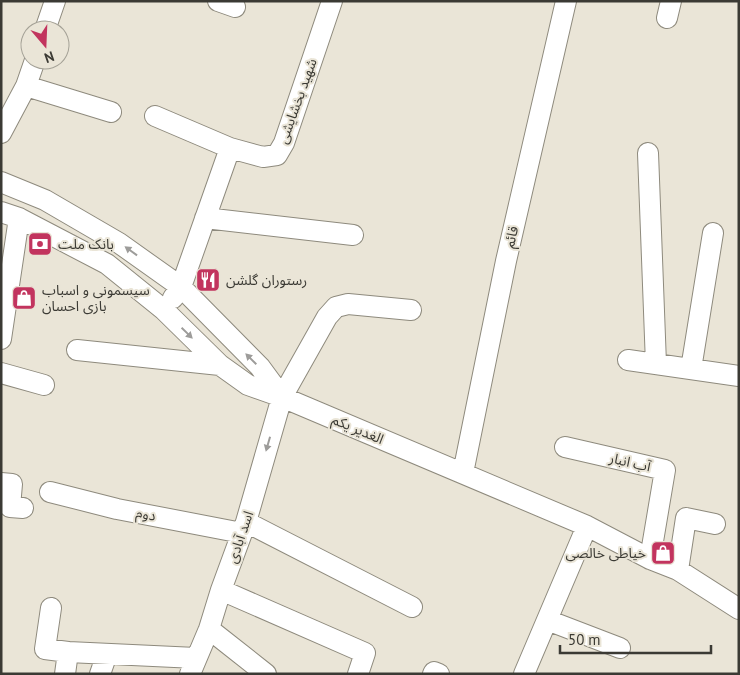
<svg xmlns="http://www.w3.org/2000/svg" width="740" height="675" font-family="'PT Sans','Noto Sans Arabic',sans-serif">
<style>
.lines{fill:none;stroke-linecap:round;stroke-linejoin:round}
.minor-casing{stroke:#8e8a7d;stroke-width:22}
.minor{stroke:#fff;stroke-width:20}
.oneway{fill:#9d9c9a}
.labels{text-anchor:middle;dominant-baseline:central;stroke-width:4;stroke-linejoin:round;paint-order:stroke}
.street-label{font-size:14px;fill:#3b3a34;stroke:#eae5d7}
.poi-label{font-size:14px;fill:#3b3a34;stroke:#eae5d7;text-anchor:start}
</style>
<rect width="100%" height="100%" fill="#eae5d7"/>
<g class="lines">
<defs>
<path id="minor" d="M 218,1 L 235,7
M 667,18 L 671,1
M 45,30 L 55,1
M 26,86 L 111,112
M 155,116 L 230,148 L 263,157 L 277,155 L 284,143 L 332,1
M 1,133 L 26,86 L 35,60
M 648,153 L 656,364
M 1,182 L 45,200 L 119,243 L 181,287 L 260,367 L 282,397
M 1,212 L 19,218 L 107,264 L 164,310 L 220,365 L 248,385 L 282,397 L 587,526 L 650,559 L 678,570 L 739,609
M 205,218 L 353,235
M 173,298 L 181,287 L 230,148
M 1,339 L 19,218
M 77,350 L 220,365
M 628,360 L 739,376
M 691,369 L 713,233
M 1,373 L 44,385
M 565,447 L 665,470 L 650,559
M 463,473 L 506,261 L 566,1
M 1,483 L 12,484 L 10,507 L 23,508
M 50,492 L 117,509 L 242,533
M 246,522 L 412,607
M 678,570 L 686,518 L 715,524
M 221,590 L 365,653 L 358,674
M 51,608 L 45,649 L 68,652 L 196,658
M 547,620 L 620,648
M 209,629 L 266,674
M 65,674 L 68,652
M 100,674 L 107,654
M 190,674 L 209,629 L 221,590 L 246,522 L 282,397 L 327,317 L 336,307 L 348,304 L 411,310
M 433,674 L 434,672 L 439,674
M 524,674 L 587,526"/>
</defs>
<use href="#minor" class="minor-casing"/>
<use href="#minor" class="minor"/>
</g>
<defs><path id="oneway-solid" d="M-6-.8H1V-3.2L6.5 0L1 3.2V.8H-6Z" transform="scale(1.25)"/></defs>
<g class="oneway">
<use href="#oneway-solid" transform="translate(131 251) rotate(-144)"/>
<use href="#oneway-solid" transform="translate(187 333) rotate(44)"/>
<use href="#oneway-solid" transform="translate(251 359) rotate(-135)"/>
<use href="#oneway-solid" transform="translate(268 444) rotate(106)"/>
</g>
<defs>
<symbol id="bank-square" viewBox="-11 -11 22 22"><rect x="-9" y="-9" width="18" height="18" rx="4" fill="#c2345e" stroke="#eae5d7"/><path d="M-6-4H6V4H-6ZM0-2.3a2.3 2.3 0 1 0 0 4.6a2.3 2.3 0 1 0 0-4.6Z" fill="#fff"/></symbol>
<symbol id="restaurant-square" viewBox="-11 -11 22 22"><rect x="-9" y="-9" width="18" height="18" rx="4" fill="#c2345e" stroke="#eae5d7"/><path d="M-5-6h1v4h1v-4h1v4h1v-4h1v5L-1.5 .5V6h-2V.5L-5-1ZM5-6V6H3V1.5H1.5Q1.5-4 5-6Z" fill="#fff"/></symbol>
<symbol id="shop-square" viewBox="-11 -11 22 22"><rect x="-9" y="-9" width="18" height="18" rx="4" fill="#c2345e" stroke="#eae5d7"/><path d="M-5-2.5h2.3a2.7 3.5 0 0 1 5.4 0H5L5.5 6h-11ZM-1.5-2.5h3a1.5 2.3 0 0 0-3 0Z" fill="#fff"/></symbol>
</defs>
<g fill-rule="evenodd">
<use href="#bank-square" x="26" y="230" width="28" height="28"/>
<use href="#restaurant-square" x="194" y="266" width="28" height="28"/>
<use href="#shop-square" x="10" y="284" width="28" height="28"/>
<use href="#shop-square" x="649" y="539" width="28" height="28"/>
</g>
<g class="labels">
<g class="street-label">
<text transform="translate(297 101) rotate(-70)">شهید بخشایشی</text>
<text transform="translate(511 237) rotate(-77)">قائم</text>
<text transform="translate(358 429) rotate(23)">الغدیر یکم</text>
<text transform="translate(630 462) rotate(13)">آب انبار</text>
<text transform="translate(146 514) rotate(11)">دوم</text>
<text transform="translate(240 537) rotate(-71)">اسد آبادی</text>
</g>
<g class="poi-label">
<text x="58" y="244">بانک ملت</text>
<text x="226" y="280">رستوران گلشن</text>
<text x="42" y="290">سیسمونی و اسباب<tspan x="42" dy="16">بازی احسان</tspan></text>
<text x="646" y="553" text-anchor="end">خیاطی خالصی</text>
</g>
</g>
<rect width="740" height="675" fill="none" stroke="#3b3a34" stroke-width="5"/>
<g transform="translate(45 45) rotate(161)"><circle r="24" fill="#eae5d7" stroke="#a4a196"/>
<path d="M0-4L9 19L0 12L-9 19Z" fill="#c2345e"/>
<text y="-8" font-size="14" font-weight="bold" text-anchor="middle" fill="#3b3a34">N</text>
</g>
<path d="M560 645v8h151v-8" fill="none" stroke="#3b3a34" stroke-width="2.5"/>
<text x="568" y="645" font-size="15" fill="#3b3a34" stroke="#eae5d7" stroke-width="4" paint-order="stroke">50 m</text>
</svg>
